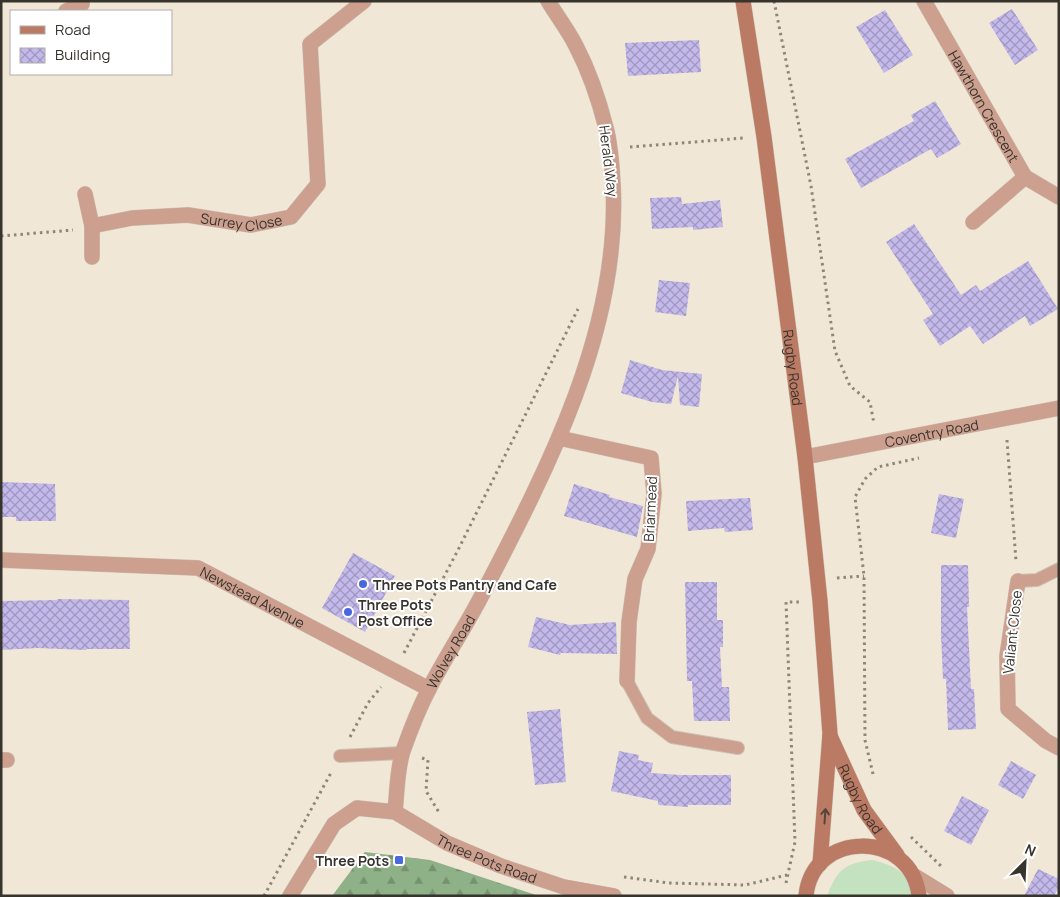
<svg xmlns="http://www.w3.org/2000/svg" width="1060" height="897" font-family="Manrope,sans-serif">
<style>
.green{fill:#c4e2bf}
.forest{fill:url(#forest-firs)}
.building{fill:url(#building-cross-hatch)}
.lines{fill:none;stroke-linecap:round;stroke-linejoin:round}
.lane-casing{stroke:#ccc3b4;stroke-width:14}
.street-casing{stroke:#ccc3b4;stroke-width:16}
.secondary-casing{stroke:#ccc3b4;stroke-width:16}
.path{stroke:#8d867b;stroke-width:3;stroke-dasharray:2.5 4;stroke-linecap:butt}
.lane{stroke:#cc9f8f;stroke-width:12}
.street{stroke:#cc9f8f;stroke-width:15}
.secondary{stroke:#bb7a63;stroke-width:15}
.oneway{stroke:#58453a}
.poi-dot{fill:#4868dc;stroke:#fff;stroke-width:2}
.labels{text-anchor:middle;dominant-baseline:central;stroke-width:4;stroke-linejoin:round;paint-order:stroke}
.street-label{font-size:14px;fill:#37332d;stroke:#fff}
.poi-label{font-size:14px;font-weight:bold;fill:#37332d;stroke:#fff;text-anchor:start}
</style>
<defs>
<pattern id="forest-firs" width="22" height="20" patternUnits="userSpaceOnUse" patternTransform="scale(1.25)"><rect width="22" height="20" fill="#8eb188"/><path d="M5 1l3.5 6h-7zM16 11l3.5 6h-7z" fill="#759170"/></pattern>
<pattern id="building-cross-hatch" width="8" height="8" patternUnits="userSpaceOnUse" patternTransform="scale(1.25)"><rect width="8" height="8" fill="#c3b9eb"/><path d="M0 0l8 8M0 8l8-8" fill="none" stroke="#9f97bf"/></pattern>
</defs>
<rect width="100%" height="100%" fill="#f1e7d6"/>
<path class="green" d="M 873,860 C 897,867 905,870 913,896 L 827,896 C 837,870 844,863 873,860 Z"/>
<path class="forest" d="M 365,852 L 430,860 L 539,896 L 332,896 Z"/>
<path class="building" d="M 1012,9 L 1038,50 L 1015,65 L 989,23 Z
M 885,10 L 913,55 L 884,73 L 856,27 Z
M 699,40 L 701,72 L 628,76 L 625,43 Z
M 935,101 L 961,144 L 937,158 L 931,149 L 861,188 L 845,159 L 914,121 L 911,115 Z
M 681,197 L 682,204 L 720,200 L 723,227 L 693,230 L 693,227 L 652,229 L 650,198 Z
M 914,224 L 961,295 L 976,285 L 980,291 L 1028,261 L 1058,309 L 1030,326 L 1025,316 L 983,344 L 970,326 L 940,346 L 923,320 L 933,314 L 886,242 Z
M 659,280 L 690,283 L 686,316 L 655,312 Z
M 630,360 L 662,370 L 702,374 L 699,407 L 680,405 L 678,376 L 671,404 L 652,402 L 621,393 Z
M 1,482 L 55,484 L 56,521 L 16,521 L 16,517 L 1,517 Z
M 574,484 L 610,495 L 609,497 L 643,506 L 637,537 L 564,516 Z
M 939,494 L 964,499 L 956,538 L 931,533 Z
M 750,498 L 753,530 L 725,532 L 724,528 L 688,531 L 686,501 Z
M 353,553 L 395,576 L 365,632 L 322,608 Z
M 941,565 L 968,565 L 969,607 L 967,607 L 971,689 L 974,689 L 976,729 L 948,730 L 946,679 L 943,679 L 941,634 Z
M 685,582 L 717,582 L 717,620 L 723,620 L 723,647 L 720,647 L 722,687 L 729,687 L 730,721 L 694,721 L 692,681 L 687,681 Z
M 57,599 L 129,600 L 130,649 L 87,649 L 86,650 L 37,648 L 1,650 L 1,601 L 57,600 Z
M 536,617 L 570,625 L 616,622 L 617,654 L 561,653 L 560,655 L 528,647 Z
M 560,709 L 566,782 L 535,785 L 527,712 Z
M 619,751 L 639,755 L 638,760 L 653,763 L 651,773 L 680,775 L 731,775 L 731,805 L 688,805 L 688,807 L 658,805 L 658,801 L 611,791 Z
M 1011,761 L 1036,775 L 1023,799 L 998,785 Z
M 962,796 L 989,810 L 971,845 L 944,831 Z
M 1038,869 L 1059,879 L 1059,887 L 1054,896 L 1024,896 Z"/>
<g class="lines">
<defs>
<path id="lane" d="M 1018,581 L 1037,580 L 1059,569
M 627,681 L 647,718 L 672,737 L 738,748
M 340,756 L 402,753"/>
<g id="street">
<path id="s1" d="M 924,1 L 1025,177 L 1059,197"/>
<path d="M 66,11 L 82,4"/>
<path d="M 85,194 L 92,226 L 92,257"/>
<path d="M 973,222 L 1025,177"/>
<path id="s2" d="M 92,226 L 132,218 L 188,215 L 251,225 L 291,217 L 318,184 L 310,44 L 364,1"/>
<path d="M 559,438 L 651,458 L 654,494 L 648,549 L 635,579 L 629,622 L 627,681"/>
<path id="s3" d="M 805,457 L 1059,408"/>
<path id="s4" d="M 1,560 L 198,568 L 429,689"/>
<path d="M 1018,581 L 1007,656 L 1008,709 L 1046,741 L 1059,748"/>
<path d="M 1,760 L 7,760"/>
<path id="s5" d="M 395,812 C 397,793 397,769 403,751 C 410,731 420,706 430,687 C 446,656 466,626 482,595 C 547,470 621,329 613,184 C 612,166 611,146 606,128 C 599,100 589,71 576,46 C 568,30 557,16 548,1"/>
<path d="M 913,875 L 947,896"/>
<path id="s6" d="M 290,896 L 334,824 L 357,808 L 395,812 L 447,843 L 501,866 L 564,887 L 614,896"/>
</g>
<g id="secondary">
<path id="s7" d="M 743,1 L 764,137 L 805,457 L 820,601 L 830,734 L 820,864"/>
<path id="s8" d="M 830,736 L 864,810 L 897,855"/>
<path d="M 806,896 C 812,830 911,829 919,896"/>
</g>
</defs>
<use href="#lane" class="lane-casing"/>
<use href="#street" class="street-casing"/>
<use href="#secondary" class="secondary-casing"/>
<path class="path" d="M 774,1 L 811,186 L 835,351 L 850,386 L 870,402 L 874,424
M 630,147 L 744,138
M 1,236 L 73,230
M 1007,440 L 1016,561
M 837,578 L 864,576
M 404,653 L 458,550 L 578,309
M 350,737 L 368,703 L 381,687
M 422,758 L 428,760 L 426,791 L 440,814
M 873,774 L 865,740 L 864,576 L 855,497 L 865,479 L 878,467 L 919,458
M 911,837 L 941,866
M 624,877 L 669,883 L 745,885 L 787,875
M 786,883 L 795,842 L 786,602 L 799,602
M 264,896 L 332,771"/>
<use href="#lane" class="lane"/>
<use href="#street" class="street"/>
<use href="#secondary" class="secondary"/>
</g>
<defs><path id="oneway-shaft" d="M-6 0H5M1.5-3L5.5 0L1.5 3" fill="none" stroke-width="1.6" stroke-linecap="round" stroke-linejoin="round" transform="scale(1.25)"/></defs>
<use class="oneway" href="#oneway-shaft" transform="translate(825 816) rotate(-86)"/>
<g class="poi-dot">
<circle cx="363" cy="584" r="5"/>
<circle cx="348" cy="612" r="5"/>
<rect x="394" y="855" width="10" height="10" rx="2.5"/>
</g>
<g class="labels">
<g class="street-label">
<text stroke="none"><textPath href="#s1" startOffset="121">Hawthorn Crescent</textPath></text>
<text transform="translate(609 161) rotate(83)">Herald Way</text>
<text stroke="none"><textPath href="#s2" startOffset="151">Surrey Close</textPath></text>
<text stroke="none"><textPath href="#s7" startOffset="370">Rugby Road</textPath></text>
<text stroke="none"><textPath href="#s3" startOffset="129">Coventry Road</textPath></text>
<text transform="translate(650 509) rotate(-87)">Briarmead</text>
<text stroke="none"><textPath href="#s4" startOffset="259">Newstead Avenue</textPath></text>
<text transform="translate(1012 632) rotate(-84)">Valiant Close</text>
<text stroke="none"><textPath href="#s5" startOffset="172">Wolvey Road</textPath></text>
<text stroke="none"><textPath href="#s8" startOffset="70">Rugby Road</textPath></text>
<text stroke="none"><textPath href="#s6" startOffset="254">Three Pots Road</textPath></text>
</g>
<g class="poi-label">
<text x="373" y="584">Three Pots Pantry and Cafe</text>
<text x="358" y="604">Three Pots<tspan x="358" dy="16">Post Office</tspan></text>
<text x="389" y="860" text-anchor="end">Three Pots</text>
</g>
</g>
<rect width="1060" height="897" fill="none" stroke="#37332d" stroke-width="5"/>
<rect x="10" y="10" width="162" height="65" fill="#ffffff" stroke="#afadab"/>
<rect x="20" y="26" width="25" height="8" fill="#bb7a63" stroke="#afadab"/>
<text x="55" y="35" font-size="15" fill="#37332d">Road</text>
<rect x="20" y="48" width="25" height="15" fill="url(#building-cross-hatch)" stroke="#afadab"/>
<text x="55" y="60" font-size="15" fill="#37332d">Building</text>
<g transform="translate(1025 862) rotate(24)" stroke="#ffffff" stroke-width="4" paint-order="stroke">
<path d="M0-4L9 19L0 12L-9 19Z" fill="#37332d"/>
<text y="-8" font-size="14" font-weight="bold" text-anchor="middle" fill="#37332d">N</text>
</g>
</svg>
